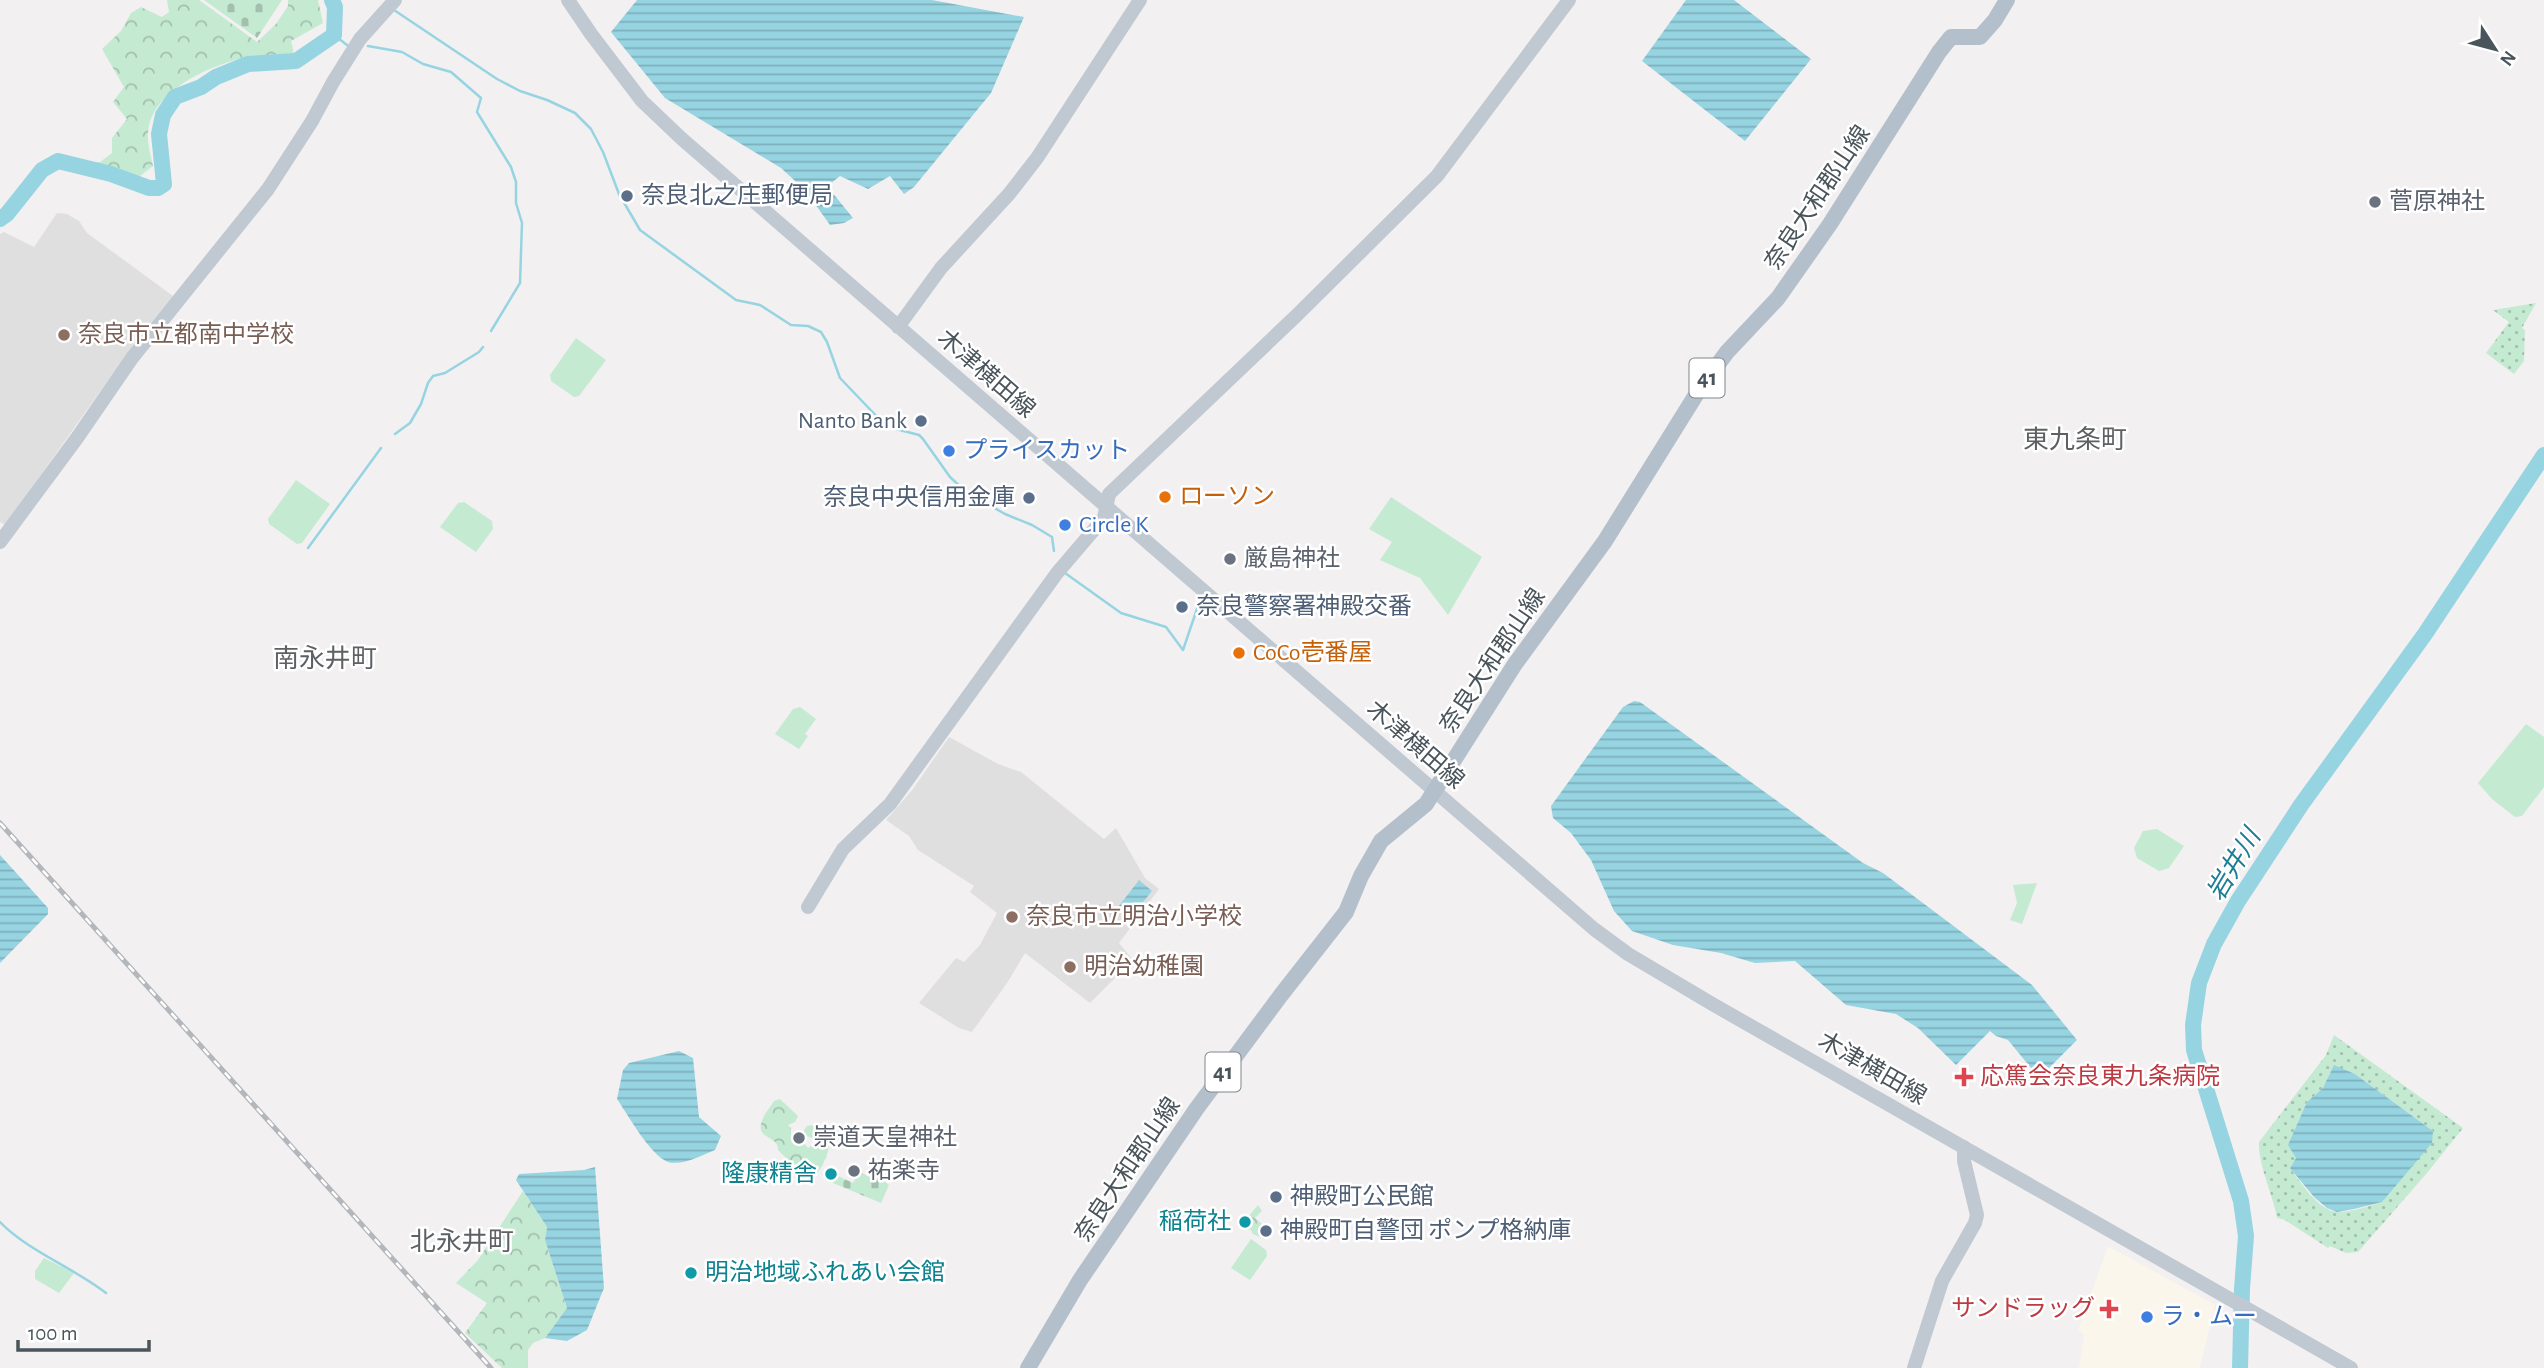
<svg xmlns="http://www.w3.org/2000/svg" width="2544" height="1368" font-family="'Alegreya Sans','Noto Sans JP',sans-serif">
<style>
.commercial{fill:#faf6ec}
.education{fill:#e0dfdf}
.grass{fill:url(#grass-dots);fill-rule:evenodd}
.forest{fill:url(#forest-crowns)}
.cemetery{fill:url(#cemetery-stones)}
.park{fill:#c5ead2}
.water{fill:url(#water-rules)}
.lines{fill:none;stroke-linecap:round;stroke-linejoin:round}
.stream{stroke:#97d4e2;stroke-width:2.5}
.river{stroke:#97d4e2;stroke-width:16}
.secondary{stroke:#c0c9d1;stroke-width:14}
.primary{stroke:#b3c0cb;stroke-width:16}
.rail-casing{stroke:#b3b6ba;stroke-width:5}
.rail{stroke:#fff;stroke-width:2.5;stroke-dasharray:8;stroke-linecap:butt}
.service-dot{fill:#5c6f8a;stroke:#fff;stroke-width:2.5}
.worship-dot{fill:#6b7280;stroke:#fff;stroke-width:2.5}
.education-dot{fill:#8d6e63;stroke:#fff;stroke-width:2.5}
.shop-dot{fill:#3f7fe0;stroke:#fff;stroke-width:2.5}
.food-dot{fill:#e8710a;stroke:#fff;stroke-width:2.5}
.health-dot{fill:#e0444e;stroke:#fff;stroke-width:2.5}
.culture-dot{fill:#0f9aa8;stroke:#fff;stroke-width:2.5}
.labels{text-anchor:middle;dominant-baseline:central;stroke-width:5;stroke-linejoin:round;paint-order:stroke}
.shield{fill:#fff;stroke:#80878c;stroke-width:2}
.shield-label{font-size:23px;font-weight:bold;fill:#4a545b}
.service-label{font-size:24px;fill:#4e5e75;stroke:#fff;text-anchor:start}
.street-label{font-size:24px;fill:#4a545b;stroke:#fff}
.worship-label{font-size:24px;fill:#5b616d;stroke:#fff;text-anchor:start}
.education-label{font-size:24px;fill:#785e54;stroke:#fff;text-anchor:start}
.shop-label{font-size:24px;fill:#366cbe;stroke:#fff;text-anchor:start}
.food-label{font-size:24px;fill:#c56008;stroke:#fff;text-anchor:start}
.health-label{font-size:24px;fill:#be3a42;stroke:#fff;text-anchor:start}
.culture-label{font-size:24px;fill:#0d838f;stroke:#fff;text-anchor:end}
.neighbourhood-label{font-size:26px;fill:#5e6164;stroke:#fff}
.water-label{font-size:26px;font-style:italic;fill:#1d7d94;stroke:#fff}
</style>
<defs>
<pattern id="grass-dots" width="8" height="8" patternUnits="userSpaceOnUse" patternTransform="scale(1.75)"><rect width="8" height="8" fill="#c5ead2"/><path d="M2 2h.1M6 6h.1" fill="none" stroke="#a2c0ad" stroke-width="1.8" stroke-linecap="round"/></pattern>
<pattern id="forest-crowns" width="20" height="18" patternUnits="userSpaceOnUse" patternTransform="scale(1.75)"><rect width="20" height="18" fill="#c5ead2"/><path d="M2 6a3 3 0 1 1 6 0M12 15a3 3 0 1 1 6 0" fill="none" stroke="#a2c0ad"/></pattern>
<pattern id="cemetery-stones" width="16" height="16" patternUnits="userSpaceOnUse" patternTransform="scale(1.75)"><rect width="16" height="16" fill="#c5ead2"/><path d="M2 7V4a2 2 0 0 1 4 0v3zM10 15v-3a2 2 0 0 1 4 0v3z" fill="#a2c0ad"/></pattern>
<pattern id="water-rules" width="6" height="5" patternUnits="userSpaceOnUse" patternTransform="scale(1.75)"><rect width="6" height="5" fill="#97d4e2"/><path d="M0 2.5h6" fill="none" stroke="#7dafba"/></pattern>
</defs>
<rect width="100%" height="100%" fill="#f2f0f0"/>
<path class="commercial" d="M 2108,1246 L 2215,1305 L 2200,1368 L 2079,1368 L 2084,1335 L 2078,1330 Z"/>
<path class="education" d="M 57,213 L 67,214 L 79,221 L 87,233 L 173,296 L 136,341 L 5,525 L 0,522 L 0,234 L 4,232 L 34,247 Z
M 949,737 L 998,764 L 1021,772 L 1104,839 L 1116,828 L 1145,878 L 1159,889 L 1119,943 L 1133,960 L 1090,1003 L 1025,953 L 1007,983 L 972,1032 L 959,1028 L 919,1003 L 956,958 L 964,962 L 980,945 L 997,913 L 970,892 L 974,886 L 918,850 L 909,836 L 886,820 L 913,789 Z"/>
<path class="grass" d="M 2536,303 L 2522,328 L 2525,330 L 2524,361 L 2514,374 L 2486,353 L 2509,322 L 2493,310 Z
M 2334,1035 L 2463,1128 L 2427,1173 L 2358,1252 L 2346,1253 L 2330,1246 L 2328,1248 L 2285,1220 L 2277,1218 C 2273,1194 2258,1165 2259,1142 L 2326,1055 ZM 2334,1066 L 2355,1074 L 2433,1131 L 2382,1202 C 2369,1206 2352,1212 2338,1212 C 2318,1211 2301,1182 2290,1168 L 2296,1158 L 2307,1102 L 2323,1088 Z"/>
<path class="forest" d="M 167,0 L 199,0 L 257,42 L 276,24 L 288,6 L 288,0 L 318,0 L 323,23 L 291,41 L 294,54 C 273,55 250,55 229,62 C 197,72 150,96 148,133 C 147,143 151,156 153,166 L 132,182 L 71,168 L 73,162 L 100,162 L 112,153 L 112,138 L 127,119 L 113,102 L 124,87 L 102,49 L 121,31 L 131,13 L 141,7 L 162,17 L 169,12 Z
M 780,1099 L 798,1116 L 795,1122 L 788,1125 L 791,1128 L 791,1137 L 795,1141 L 801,1140 L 808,1148 L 814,1144 L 815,1139 L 804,1135 L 803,1132 L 807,1126 L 811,1125 C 827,1131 833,1141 826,1157 C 822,1166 821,1171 812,1176 C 802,1168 789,1162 781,1153 C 774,1146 781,1152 776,1143 C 771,1137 758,1136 761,1124 C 763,1115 769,1109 774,1101 Z
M 523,1191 L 547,1227 L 545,1240 L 567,1308 L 545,1338 L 533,1343 L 528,1350 L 528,1368 L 502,1368 L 465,1333 L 487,1303 L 456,1283 L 478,1260 Z
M 1258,1205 L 1262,1211 L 1255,1218 L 1268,1229 L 1267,1237 L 1264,1239 L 1253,1234 L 1251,1230 L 1245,1229 L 1242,1224 Z"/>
<path class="cemetery" d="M 204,0 L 282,0 L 257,38 Z
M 859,1172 L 874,1179 L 876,1175 L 889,1185 L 881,1203 L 833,1183 L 836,1175 L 853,1183 Z"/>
<path class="park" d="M 576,338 L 606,360 L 579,396 L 574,397 L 551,381 L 550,375 Z
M 296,480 L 330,504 L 302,543 L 297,544 L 269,524 L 268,519 Z
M 1391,497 L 1482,557 L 1448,615 L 1420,578 L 1380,560 L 1392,542 L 1369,529 Z
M 464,502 L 492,521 L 493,529 L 476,552 L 440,527 L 458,503 Z
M 800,707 L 816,719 L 805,734 L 808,736 L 799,749 L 775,734 L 793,709 Z
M 2526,724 L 2544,737 L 2544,787 L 2522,816 L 2515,817 L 2492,799 L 2478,783 Z
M 2157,829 L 2184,846 L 2169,868 L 2159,871 L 2137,858 L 2134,848 L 2143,831 Z
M 2037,883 L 2022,924 L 2010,920 L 2017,903 L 2013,885 Z
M 1251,1239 L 1266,1250 L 1267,1256 L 1250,1280 L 1231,1268 Z
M 44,1258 L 74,1273 L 59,1293 L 35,1279 L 35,1271 Z"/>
<path class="water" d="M 637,0 L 932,0 L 1024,17 L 991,93 L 914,187 L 904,194 L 890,176 L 868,189 L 840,176 L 830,184 L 831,191 L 853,218 L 844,223 L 830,225 L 805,190 L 781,168 L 665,98 L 611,32 Z
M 1686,0 L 1734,0 L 1811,59 L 1745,141 L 1642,61 Z
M 1634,701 L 1640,702 L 1863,863 L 1883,873 L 2032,985 L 2077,1040 L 2039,1078 L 2008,1040 L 1996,1036 L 1990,1031 L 1956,1065 L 1918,1028 L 1896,1014 L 1846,1005 L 1795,961 L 1755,963 L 1721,953 L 1673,945 L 1632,931 L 1614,911 L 1591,860 L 1571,833 L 1553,818 L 1551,806 L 1623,707 Z
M 0,855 L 48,908 L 48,914 L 0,963 Z
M 1139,880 L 1152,891 L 1132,916 L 1119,906 Z
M 679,1051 L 693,1058 L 699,1117 L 721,1136 L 715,1150 C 702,1155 683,1166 668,1162 C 650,1155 628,1115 617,1099 L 623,1070 L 629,1063 Z
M 2334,1065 L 2355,1074 L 2433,1131 L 2432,1143 L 2382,1202 L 2354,1209 L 2337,1212 L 2327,1208 L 2314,1197 L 2290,1168 L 2296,1158 L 2288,1145 L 2307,1102 L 2323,1088 Z
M 595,1167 L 604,1288 L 587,1330 L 567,1341 L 545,1338 L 567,1308 L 545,1240 L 547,1227 L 516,1180 L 519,1174 L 584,1170 Z"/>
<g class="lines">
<path class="stream" d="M 394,10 L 497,79 L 520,91 L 547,100 L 575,113 L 591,129 L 603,152 L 619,194 L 640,230 L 736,300 L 760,305 L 791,325 L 808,326 L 821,332 L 827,342 L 840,378 L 883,423 L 892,428 L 919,435 L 923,439 L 950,477 L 966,492 L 1005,514 L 1032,525 L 1052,537 L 1054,551
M 334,35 L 347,45
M 368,46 L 402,52 L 423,64 L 451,72 L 481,98 L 477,112 L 511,167 L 516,182 L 516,203 L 522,223 L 520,283 L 491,331
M 395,434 L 410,423 L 421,404 L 428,383 L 433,376 L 445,373 L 479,352 L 483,347
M 308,548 L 381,448
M 1065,573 L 1121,613 L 1166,627 L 1183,650 L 1199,603
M 0,1222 C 28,1251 74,1268 106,1293"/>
<path class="river" d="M 0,219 L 7,214 L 42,170 L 58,161 L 111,174 L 149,188 L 158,188 L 164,184 L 159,134 L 163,115 L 175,97 L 201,87 L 216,77 L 248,64 L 296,61 L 334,35 L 335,7 L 332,0
M 2240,1368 L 2242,1289 L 2246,1236 L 2241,1201 L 2194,1050 L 2193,1025 L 2199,983 L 2214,944 L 2238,901 L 2301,805 L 2425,634 L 2544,455"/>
<path class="secondary" d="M 568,0 L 591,34 L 642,101 L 682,139 L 1594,929 L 1628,954 L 1714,1005 L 2351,1368
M 898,327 L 941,268 L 1009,194 L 1037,158 L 1140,0
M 0,542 L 77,438 L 132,358 L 268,189 L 312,121 L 333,82 L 360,39 L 395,0
M 808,907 L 843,849 L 890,804 L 1057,573 L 1104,518 L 1109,494 L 1297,315 L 1437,176 L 1569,0
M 1914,1368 L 1942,1281 L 1975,1223 L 1977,1215 L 1964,1161 L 1964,1147"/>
<path class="primary" d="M 1028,1368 L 1080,1280 L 1197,1108 L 1281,995 L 1346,912 L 1361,876 L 1381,841 L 1426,804 L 1515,664 L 1605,541 L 1699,390 L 1727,352 L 1778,298 L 1830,224 L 1939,52 L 1951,37 L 1980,37 L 1995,20 L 2007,0"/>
<defs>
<path id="rail" d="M 0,823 L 491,1368"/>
</defs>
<use href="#rail" class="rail-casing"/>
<use href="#rail" class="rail"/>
</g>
<g class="service-dot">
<circle cx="627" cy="196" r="7"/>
<circle cx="921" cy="421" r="7"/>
<circle cx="1029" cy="498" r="7"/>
<circle cx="1182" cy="607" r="7"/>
<circle cx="1276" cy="1197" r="7"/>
<circle cx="1266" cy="1231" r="7"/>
</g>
<g class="worship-dot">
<circle cx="2375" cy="202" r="7"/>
<circle cx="1230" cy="559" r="7"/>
<circle cx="799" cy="1138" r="7"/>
<circle cx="854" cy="1171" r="7"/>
</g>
<g class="education-dot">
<circle cx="64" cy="335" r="7"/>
<circle cx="1012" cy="917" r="7"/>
<circle cx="1070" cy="967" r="7"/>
</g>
<g class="shop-dot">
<circle cx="949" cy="451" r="7"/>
<circle cx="1065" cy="525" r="7"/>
<circle cx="2147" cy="1317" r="7"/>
</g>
<g class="food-dot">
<circle cx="1165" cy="497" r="7"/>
<circle cx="1239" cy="653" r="7"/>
</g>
<g class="health-dot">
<path d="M1960.5 1066.5h7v7h7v7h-7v7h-7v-7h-7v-7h7z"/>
<path d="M2105.5 1298.5h7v7h7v7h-7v7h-7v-7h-7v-7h7z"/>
</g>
<g class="culture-dot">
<circle cx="831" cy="1174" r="7"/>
<circle cx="1245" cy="1222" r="7"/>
<circle cx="691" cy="1273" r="7"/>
</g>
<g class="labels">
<g class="shield">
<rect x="1689.5" y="358.5" width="35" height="39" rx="5"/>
<rect x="1205.5" y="1052.5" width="35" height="39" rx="5"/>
</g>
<g class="shield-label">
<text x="1707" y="378">41</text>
<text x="1223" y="1072">41</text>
</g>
<g class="service-label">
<text x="641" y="196">奈良北之庄郵便局</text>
<text x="907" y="421" text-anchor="end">Nanto Bank</text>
<text x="1015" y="498" text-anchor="end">奈良中央信用金庫</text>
<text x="1196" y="607">奈良警察署神殿交番</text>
<text x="1290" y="1197">神殿町公民館</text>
<text x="1280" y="1231">神殿町自警団 ポンプ格納庫</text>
</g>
<g class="street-label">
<text transform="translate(1818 198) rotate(-56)">奈良大和郡山線</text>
<text transform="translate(986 374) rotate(41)">木津横田線</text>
<text transform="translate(1493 661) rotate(-56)">奈良大和郡山線</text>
<text transform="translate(1415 745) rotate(41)">木津横田線</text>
<text transform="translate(1872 1069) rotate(30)">木津横田線</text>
<text transform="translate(1128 1170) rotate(-56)">奈良大和郡山線</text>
</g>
<g class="worship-label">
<text x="2389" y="202">菅原神社</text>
<text x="1244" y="559">厳島神社</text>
<text x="813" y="1138">崇道天皇神社</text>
<text x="868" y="1171">祐楽寺</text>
</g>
<g class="education-label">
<text x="78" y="335">奈良市立都南中学校</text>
<text x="1026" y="917">奈良市立明治小学校</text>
<text x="1084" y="967">明治幼稚園</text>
</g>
<g class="shop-label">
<text x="963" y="451">プライスカット</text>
<text x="1079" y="525">Circle K</text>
<text x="2161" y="1317">ラ・ムー</text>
</g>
<g class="food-label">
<text x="1179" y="497">ローソン</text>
<text x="1253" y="653">CoCo壱番屋</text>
</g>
<g class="health-label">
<text x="1980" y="1077">応篤会奈良東九条病院</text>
<text x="2095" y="1309" text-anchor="end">サンドラッグ</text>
</g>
<g class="culture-label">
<text x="817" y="1174">隆康精舎</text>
<text x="1231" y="1222">稲荷社</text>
<text x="705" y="1273" text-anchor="start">明治地域ふれあい会館</text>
</g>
<g class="neighbourhood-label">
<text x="2075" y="440">東九条町</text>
<text x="325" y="659">南永井町</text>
<text x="462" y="1242">北永井町</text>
</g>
<g class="water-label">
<text transform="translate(2234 865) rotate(-59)">岩井川</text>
</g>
</g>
<g transform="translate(2495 49) rotate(126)" stroke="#ffffff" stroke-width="5" paint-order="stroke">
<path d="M0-5L12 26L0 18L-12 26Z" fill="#4a545b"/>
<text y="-10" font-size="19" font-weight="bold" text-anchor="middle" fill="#4a545b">N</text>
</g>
<path d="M18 1340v10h131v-10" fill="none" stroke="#4a545b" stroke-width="3.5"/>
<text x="28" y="1340" font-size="21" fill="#4a545b" stroke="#ffffff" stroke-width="5" paint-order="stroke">100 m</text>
</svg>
